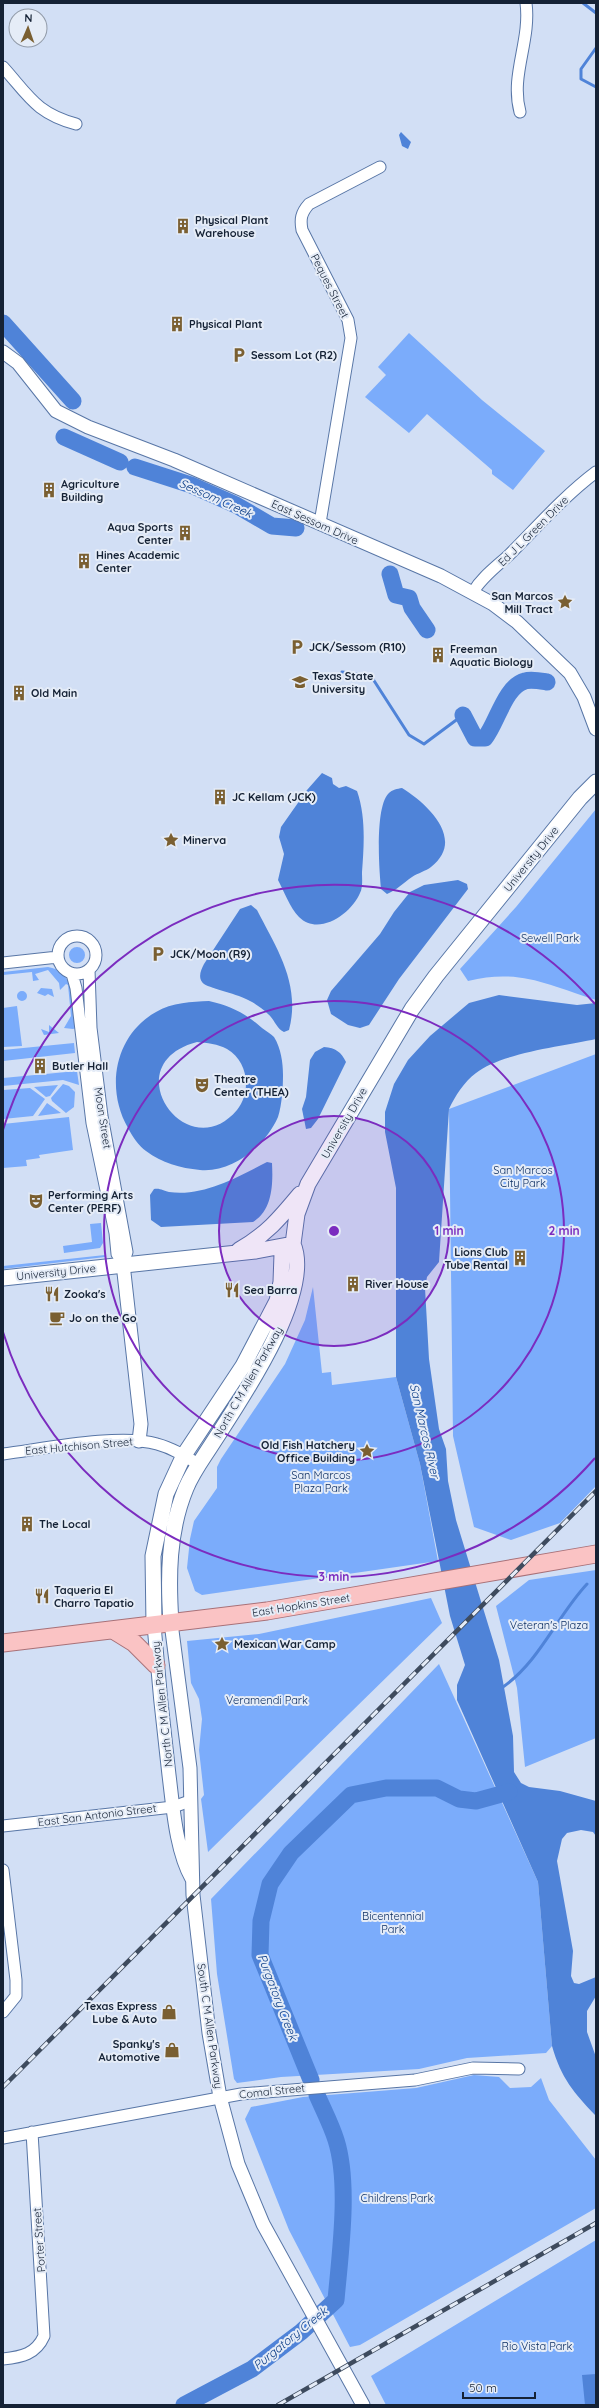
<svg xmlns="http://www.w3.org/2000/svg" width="599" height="2408" font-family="Quicksand,sans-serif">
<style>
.green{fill:#7bacfb}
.water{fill:#4f83d8;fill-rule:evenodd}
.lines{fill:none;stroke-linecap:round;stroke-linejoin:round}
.stream{stroke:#4f83d8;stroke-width:3}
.river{stroke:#4f83d8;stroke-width:17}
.minor-casing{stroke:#5876a6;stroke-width:13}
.tertiary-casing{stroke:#5876a6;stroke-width:15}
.secondary-casing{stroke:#5876a6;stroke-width:17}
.primary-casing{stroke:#a87178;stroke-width:19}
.minor{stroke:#fff;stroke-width:11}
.tertiary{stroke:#fff;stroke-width:13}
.secondary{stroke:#fff;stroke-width:15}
.primary{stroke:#fac3c4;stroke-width:17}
.rail-casing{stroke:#3e4b5e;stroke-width:4.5}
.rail{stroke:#e5ecf7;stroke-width:3;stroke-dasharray:9;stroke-linecap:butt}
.ring{fill:none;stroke:#7b2cbf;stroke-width:2}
.labels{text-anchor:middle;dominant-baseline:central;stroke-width:4;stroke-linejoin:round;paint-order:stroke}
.poi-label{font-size:11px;font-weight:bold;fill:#152235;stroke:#e5ecf7;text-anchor:start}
.street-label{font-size:11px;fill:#152235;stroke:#e5ecf7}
.park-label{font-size:11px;fill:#0c2e63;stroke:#e5ecf7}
.water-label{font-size:12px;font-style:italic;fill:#093b86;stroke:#e5ecf7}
.centre{fill:#7b2cbf;stroke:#e5ecf7;stroke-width:2}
.ring-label{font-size:12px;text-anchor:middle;font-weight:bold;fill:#7b2cbf;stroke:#e5ecf7;stroke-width:4;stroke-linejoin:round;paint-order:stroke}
</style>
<rect width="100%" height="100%" fill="#d2dff5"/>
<path class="green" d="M 409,333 L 482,400 L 545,451 L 513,490 L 492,474 L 492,470 L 427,414 L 409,433 L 365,397 L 386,375 L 378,367 Z
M 596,809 L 596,1000 C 548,985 519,968 468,981 L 460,969 L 516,907 Z
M69 955a8 8 0 1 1 16 0a8 8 0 1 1-16 0Z
M 48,967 C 76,971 74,1007 76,1028 L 73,1029 L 64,1028 L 71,1016 L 68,985 L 66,984 L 60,990 L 59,983 L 48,970 L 35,974 L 39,980 L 33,981 L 32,972 L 3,975 L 3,972 Z
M 41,988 L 52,989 L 54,997 L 48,994 L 45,996 L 37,993 Z
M17 996a5 5 0 1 1 10 0a5 5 0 1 1-10 0Z
M 17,1006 L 22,1046 L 3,1047 L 3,1008 Z
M 49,1025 L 59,1033 L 44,1035 L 41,1029 L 49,1032 Z
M 74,1043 L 75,1053 L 3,1061 L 3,1050 Z
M 596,1054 L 596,1486 L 560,1523 L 511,1540 L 474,1527 L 453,1436 L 449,1109 Z
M 77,1071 L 79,1085 L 63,1080 L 3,1086 L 3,1078 Z
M 63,1084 L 69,1086 L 75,1092 L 74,1107 L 66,1113 L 52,1101 L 51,1098 Z
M 58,1085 L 50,1096 L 46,1097 L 34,1087 Z
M 30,1088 L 45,1099 L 33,1116 L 3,1119 L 3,1090 Z
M 47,1103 L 61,1113 L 38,1116 Z
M 69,1117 L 73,1150 L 39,1155 L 40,1158 L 26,1160 L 27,1166 L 3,1168 L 3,1124 Z
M 101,1223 L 103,1243 L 100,1248 L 64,1253 L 63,1246 L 92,1242 L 90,1224 Z
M 105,1255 L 105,1257 L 3,1269 L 3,1266 Z
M 313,1287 L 322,1373 L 331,1372 L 332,1385 L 396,1377 L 420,1464 L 438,1561 L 202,1595 L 195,1591 L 187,1568 L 190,1539 L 194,1521 L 217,1488 L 217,1467 L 221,1459 L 285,1364 L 305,1320 Z
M 596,1570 L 596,1738 L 525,1767 L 517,1688 L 496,1606 L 529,1580 Z
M 431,1598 L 442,1623 L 208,1852 L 201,1799 L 204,1795 L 199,1750 L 202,1719 L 199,1699 L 191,1683 L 187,1641 L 259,1634 Z
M 439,1664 L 538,1882 L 552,2046 L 546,2053 L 467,2058 L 419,2069 L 281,2077 L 237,2083 L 234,2079 L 217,1974 L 211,1899 Z
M 474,2075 L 499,2077 L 510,2088 L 531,2087 L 541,2078 L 549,2100 L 596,2160 L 596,2208 L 360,2345 L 350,2347 L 289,2230 L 245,2119 L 251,2107 L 303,2097 L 416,2088 Z
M 596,2240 L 596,2405 L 386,2405 L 371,2376 Z"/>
<path class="water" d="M 401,132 L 411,142 L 408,149 L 402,146 L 399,135 Z
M 322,773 L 332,778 L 333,784 L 339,788 L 346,786 L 357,791 C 366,817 364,845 362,872 C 362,878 363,888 360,893 C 352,913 319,937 299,917 C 290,908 284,891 278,880 L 284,854 L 279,837 L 281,827 L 307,790 Z
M 402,788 C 428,804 466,840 431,867 C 426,871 418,873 412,877 C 403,883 397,890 387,894 L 381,889 C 379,869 375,809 388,794 C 393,789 397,789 402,788 Z
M 458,880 L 467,884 L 468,889 L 399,979 L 369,1025 L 360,1028 L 348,1025 L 331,1014 L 327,1000 L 331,991 L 380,934 L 394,912 L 410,892 L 424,885 Z
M 251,905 L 257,910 C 277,949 301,984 289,1030 L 284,1032 C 277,1029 274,1019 268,1014 C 263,1009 256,1004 250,1001 C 238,994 212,989 204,984 C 197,978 201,970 204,964 L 240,909 Z
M 499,995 L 577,1005 L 596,1003 L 596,1039 C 564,1046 501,1053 476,1073 C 464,1082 455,1096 449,1109 L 439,1262 L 427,1277 L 425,1288 L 429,1359 L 439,1429 L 446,1449 L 448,1481 L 456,1520 L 499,1660 L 513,1736 L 514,1772 L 521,1783 L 529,1787 L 560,1791 L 596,1801 L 596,1836 L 593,1832 L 581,1830 L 567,1833 L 562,1839 L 557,1861 L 573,1951 L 571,1976 L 574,1983 L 579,1984 L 596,1977 L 596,1996 L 587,2011 L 587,2032 L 596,2057 L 596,2116 C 574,2093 561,2078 552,2046 L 538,1882 L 457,1700 L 457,1685 L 465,1665 L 450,1616 L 420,1464 L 396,1377 L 396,1188 L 385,1132 L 385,1112 L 394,1084 L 408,1060 L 430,1036 L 469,1003 Z
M 209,1001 C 231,1006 245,1013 262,1028 C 266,1031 271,1034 274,1037 C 281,1048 283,1063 283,1075 C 283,1087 282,1105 278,1117 C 265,1146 233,1173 200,1170 C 180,1168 162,1163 146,1151 C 139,1146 132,1136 128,1128 C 105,1088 115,1035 156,1012 C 172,1002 192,1002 209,1001 ZM 197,1042 C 207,1043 218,1044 227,1049 C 248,1061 252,1091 237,1110 C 187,1169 113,1064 197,1042 Z
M 324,1047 C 336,1048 341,1052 346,1062 L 318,1119 L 311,1128 L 306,1129 L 302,1109 L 306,1097 L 310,1060 L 315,1052 Z
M 267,1162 L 272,1163 C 273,1183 273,1210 253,1222 L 161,1227 L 151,1220 L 150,1195 L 154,1189 C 161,1188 163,1191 169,1192 C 203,1197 238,1177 267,1162 Z
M 596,2374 L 596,2405 L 585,2405 L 582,2375 Z"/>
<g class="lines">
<path class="stream" d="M 583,3 L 596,13
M 596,48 L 581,69 L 581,79 L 596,87
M 342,672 L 371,676 L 409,735 L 424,744 L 463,715
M 503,1687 C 540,1661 557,1616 587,1584"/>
<path class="river" d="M 3,323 L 73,401
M 64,437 L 120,462
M 135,467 L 191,485 L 236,505 L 272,526 L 296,528
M 390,574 L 396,595 L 409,598 L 412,608 L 427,630
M 463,715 L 475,738 L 485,738 C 497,723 505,686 525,681 C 531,679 541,681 547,682
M 311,2080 L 260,1955 L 261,1921 L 270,1884 L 291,1853 L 351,1795 L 386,1788 L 437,1788 L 459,1799 L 476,1801 L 509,1792
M 184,2405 L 252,2369 L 301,2332 L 336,2300 C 340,2254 350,2184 336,2140 C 331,2124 323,2109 317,2095"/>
<defs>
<path id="minor" d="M 3,67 C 29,96 36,113 76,124
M 520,112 C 510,75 531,41 526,3
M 320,523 L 351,338 L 348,320 L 302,230 C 300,219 301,213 309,204 L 380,167
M 473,592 C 482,577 496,567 509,555 C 537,527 564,496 596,472
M58 955a19 19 0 1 1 38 0a19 19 0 1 1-38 0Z
M 3,963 L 58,957
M 89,970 L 91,1028 L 102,1116 L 127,1252 L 123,1264
M 72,974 L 76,988 L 92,1123 L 115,1233 L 117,1254 L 123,1264
M 3,1454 C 43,1449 120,1433 157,1444 C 172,1448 185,1456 198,1464
M 3,1826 L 173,1807 L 190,1801
M 3,1870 L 16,1980 L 16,1996 L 3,2012
M 3,2138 L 241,2094 L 415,2080 L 473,2068 L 519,2069
M 3,2359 C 22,2357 36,2354 44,2336 L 32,2132"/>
<path id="tertiary" d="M 3,352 L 18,363 L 56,411 L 88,427 L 174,460 L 441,576 L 493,604 L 517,622 L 570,673 L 584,697 L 596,729
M 123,1264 L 141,1424 L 139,1441
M 171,1623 L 190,1768 L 193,1895 L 209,2033 L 220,2097 L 238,2164 L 263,2224 L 363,2405
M 154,1625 C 158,1675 163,1725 169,1775 C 173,1807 176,1851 192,1879"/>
<path id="secondary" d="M 293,1244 L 297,1214 L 308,1184 L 412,1009 L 436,976 L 580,798 L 596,782
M 239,1250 C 267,1234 280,1218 300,1194
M 3,1278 L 256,1251 L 293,1244
M 171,1623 C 168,1578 168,1531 186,1488 C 193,1471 204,1457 214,1441 C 241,1399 314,1293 293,1244
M 154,1625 L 153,1556 L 166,1494 L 184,1455 L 243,1366 L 277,1301 L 281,1282 L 282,1254 L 293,1244"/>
<path id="primary" d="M 113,1630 L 134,1643 L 156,1665
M 3,1643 L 267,1611 L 596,1554"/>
</defs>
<use href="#minor" class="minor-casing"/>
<use href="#tertiary" class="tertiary-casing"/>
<use href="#secondary" class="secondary-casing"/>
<use href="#primary" class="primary-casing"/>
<use href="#minor" class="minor"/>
<use href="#tertiary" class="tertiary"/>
<use href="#secondary" class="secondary"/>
<use href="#primary" class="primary"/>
<defs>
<path id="rail" d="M 3,2087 L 596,1491
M 278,2405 L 596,2223"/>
</defs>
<use href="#rail" class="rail-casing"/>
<use href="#rail" class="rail"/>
</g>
<circle cx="334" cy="1231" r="115" fill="#7b2cbf" fill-opacity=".12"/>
<g class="ring">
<circle cx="334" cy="1231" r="115"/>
<circle cx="334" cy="1231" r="230"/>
<path d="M595 1458A346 346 0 0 1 3 1332M3 1130A346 346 0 0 1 595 1004"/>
</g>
<defs>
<symbol id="building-bare" viewBox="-9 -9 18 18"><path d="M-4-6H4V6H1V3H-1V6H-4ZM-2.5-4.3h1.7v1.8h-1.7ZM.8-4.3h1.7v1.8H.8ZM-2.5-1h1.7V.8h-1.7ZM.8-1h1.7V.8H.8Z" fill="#7a5f31" stroke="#e5ecf7" stroke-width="2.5" paint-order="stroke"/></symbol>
<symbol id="parking-bare" viewBox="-9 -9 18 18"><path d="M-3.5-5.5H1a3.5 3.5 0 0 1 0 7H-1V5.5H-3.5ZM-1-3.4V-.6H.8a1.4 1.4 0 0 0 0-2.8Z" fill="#7a5f31" stroke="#e5ecf7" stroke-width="2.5" paint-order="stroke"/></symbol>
<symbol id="sight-bare" viewBox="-9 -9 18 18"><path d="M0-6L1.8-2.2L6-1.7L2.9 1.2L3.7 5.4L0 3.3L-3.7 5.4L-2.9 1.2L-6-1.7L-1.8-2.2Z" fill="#7a5f31" stroke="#e5ecf7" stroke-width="2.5" paint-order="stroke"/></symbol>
<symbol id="university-bare" viewBox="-9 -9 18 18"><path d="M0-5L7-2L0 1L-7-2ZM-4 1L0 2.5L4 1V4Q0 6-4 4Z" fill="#7a5f31" stroke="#e5ecf7" stroke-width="2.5" paint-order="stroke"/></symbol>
<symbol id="theatre-bare" viewBox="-9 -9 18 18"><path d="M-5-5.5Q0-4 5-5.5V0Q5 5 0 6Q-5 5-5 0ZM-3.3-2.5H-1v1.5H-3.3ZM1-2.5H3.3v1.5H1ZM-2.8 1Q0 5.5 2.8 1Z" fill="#7a5f31" stroke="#e5ecf7" stroke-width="2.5" paint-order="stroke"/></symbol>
<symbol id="restaurant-bare" viewBox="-9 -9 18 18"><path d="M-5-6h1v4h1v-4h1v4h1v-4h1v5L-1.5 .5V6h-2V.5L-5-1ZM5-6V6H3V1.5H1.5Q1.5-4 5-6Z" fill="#7a5f31" stroke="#e5ecf7" stroke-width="2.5" paint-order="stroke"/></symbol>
<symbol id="cafe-bare" viewBox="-9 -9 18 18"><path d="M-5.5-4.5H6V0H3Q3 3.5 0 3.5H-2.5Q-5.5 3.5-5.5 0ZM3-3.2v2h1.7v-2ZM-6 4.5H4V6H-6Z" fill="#7a5f31" stroke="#e5ecf7" stroke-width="2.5" paint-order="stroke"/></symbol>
<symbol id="shop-bare" viewBox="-9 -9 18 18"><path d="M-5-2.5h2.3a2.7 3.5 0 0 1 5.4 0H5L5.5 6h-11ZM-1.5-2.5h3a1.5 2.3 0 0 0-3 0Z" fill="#7a5f31" stroke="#e5ecf7" stroke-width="2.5" paint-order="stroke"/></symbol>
</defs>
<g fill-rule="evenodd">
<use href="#building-bare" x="172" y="215" width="22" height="22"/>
<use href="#building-bare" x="166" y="313" width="22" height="22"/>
<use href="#parking-bare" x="228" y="344" width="22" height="22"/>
<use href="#building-bare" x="38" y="479" width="22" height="22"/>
<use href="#building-bare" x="174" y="522" width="22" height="22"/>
<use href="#building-bare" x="73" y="550" width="22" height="22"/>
<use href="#sight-bare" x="554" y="591" width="22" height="22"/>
<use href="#parking-bare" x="286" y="636" width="22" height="22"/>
<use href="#building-bare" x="427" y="644" width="22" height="22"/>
<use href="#university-bare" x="289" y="671" width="22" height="22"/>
<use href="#building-bare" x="8" y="682" width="22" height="22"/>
<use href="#building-bare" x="209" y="786" width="22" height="22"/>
<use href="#sight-bare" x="160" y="829" width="22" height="22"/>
<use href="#parking-bare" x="147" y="943" width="22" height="22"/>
<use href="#building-bare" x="29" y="1055" width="22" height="22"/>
<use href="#theatre-bare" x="191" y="1074" width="22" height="22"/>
<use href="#theatre-bare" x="25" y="1190" width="22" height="22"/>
<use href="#building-bare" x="509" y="1247" width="22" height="22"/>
<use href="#building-bare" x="342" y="1273" width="22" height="22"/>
<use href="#restaurant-bare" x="221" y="1279" width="22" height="22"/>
<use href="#restaurant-bare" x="41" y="1283" width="22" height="22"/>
<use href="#cafe-bare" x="46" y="1307" width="22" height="22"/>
<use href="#sight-bare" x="356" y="1440" width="22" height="22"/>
<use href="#building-bare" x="16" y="1513" width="22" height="22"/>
<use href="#restaurant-bare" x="31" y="1585" width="22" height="22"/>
<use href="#sight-bare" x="211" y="1633" width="22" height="22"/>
<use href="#shop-bare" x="158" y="2001" width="22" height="22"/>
<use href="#shop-bare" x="161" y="2039" width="22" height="22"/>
</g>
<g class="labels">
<g class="poi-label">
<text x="195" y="220">Physical Plant<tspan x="195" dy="13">Warehouse</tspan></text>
<text x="189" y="324">Physical Plant</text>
<text x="251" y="355">Sessom Lot (R2)</text>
<text x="61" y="484">Agriculture<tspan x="61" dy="13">Building</tspan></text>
<text x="173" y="527" text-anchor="end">Aqua Sports<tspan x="173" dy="13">Center</tspan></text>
<text x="96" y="555">Hines Academic<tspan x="96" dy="13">Center</tspan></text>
<text x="553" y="596" text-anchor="end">San Marcos<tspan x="553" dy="13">Mill Tract</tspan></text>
<text x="309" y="647">JCK/Sessom (R10)</text>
<text x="450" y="649">Freeman<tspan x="450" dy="13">Aquatic Biology</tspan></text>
<text x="312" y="676">Texas State<tspan x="312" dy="13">University</tspan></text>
<text x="31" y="693">Old Main</text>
<text x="232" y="797">JC Kellam (JCK)</text>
<text x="183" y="840">Minerva</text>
<text x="170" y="954">JCK/Moon (R9)</text>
<text x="52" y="1066">Butler Hall</text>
<text x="214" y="1079">Theatre<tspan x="214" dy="13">Center (THEA)</tspan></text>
<text x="48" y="1195">Performing Arts<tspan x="48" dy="13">Center (PERF)</tspan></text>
<text x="508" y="1252" text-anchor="end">Lions Club<tspan x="508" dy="13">Tube Rental</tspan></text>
<text x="365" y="1284">River House</text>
<text x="244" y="1290">Sea Barra</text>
<text x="64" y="1294">Zooka's</text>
<text x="69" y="1318">Jo on the Go</text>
<text x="355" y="1445" text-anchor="end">Old Fish Hatchery<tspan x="355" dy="13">Office Building</tspan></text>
<text x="39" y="1524">The Local</text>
<text x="54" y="1590">Taqueria El<tspan x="54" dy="13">Charro Tapatio</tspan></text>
<text x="234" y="1644">Mexican War Camp</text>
<text x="157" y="2006" text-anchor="end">Texas Express<tspan x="157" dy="13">Lube &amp; Auto</tspan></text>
<text x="160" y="2044" text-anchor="end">Spanky's<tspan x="160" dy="13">Automotive</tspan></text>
</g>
<g class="street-label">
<text transform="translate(330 286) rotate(63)">Peques Street</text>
<text transform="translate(315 522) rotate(24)">East Sessom Drive</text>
<text transform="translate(533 531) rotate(-45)">Ed J L Green Drive</text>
<text transform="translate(531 859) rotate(-51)">University Drive</text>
<text transform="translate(103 1118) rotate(81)">Moon Street</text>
<text transform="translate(344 1123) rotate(-60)">University Drive</text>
<text transform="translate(56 1272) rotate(-6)">University Drive</text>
<text transform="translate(248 1382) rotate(-60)">North C M Allen Parkway</text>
<text transform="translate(79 1446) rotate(-5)">East Hutchison Street</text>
<text transform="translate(301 1605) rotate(-9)">East Hopkins Street</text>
<text transform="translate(162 1704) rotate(-96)">North C M Allen Parkway</text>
<text transform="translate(97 1815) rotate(-7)">East San Antonio Street</text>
<text transform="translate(210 2026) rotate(82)">South C M Allen Parkway</text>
<text transform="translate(272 2091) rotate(-6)">Comal Street</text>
<text transform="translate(39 2240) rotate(-94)">Porter Street</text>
</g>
<g class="park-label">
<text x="550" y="938">Sewell Park</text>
<text x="523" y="1170">San Marcos<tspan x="523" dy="13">City Park</tspan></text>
<text x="321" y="1475">San Marcos<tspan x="321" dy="13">Plaza Park</tspan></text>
<text x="549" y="1625">Veteran's Plaza</text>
<text x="267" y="1700">Veramendi Park</text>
<text x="393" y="1916">Bicentennial<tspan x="393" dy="13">Park</tspan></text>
<text x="397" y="2198">Childrens Park</text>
<text x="537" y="2346">Rio Vista Park</text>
</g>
<g class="water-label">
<text transform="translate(216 498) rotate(24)">Sessom Creek</text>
<text transform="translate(425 1431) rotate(77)">San Marcos River</text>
<text transform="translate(278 1997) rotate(69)">Purgatory Creek</text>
<text transform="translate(290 2338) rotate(-39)">Purgatory Creek</text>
</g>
</g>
<circle cx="334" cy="1231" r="6" class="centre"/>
<g class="ring-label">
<text x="449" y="1235">1 min</text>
<text x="564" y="1235">2 min</text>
<text x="334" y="1581">3 min</text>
</g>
<rect width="599" height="2408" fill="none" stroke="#152235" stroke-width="8"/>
<g transform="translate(28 28) rotate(2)"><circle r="19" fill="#e5ecf7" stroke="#929ba9"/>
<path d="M0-3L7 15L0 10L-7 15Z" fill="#7a5f31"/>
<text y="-6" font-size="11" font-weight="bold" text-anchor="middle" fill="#152235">N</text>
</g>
<path d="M463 2392v6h72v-6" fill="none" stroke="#152235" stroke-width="2"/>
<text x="469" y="2392" font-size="12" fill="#152235" stroke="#e5ecf7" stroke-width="3" paint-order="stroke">50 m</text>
</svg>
